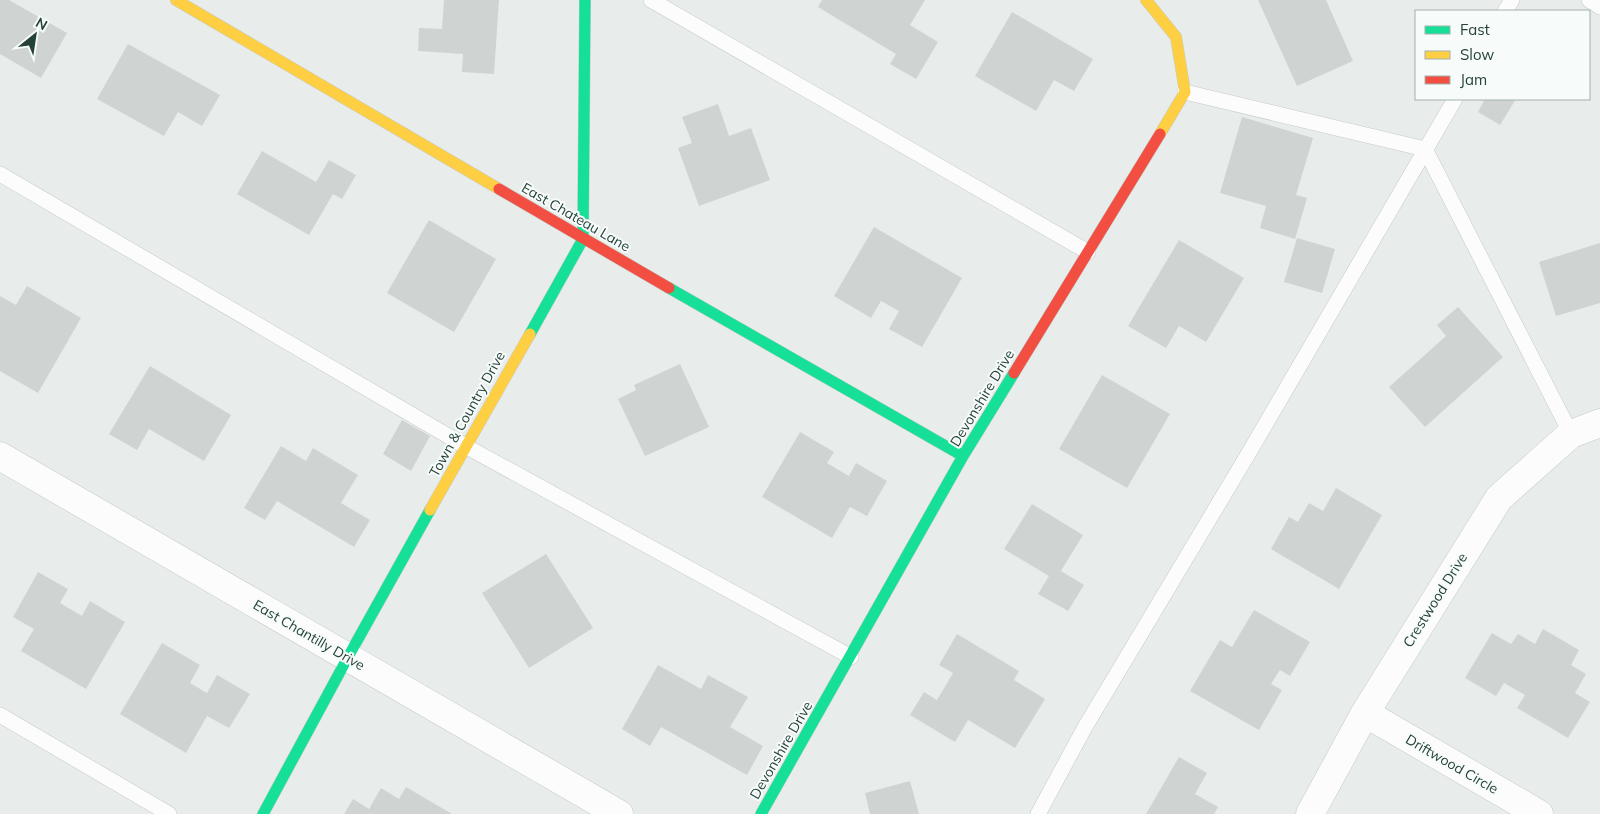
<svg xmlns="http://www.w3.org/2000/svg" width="1600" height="814" font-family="Mulish,sans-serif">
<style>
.building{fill:#cfd4d2}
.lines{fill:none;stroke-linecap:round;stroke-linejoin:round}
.lane-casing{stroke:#c5cac8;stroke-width:16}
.street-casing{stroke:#c5cac8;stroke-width:29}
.fast-casing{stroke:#c3cbc8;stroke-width:12}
.slow-casing{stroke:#c3cbc8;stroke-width:12}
.jam-casing{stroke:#c3cbc8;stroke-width:12}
.lane{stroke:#fcfcfc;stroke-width:15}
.street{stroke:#fcfcfc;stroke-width:28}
.fast{stroke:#16e098;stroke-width:11}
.slow{stroke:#ffcf43;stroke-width:11}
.jam{stroke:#f24e42;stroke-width:11}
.labels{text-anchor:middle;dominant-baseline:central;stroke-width:4;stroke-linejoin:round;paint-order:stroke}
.street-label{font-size:14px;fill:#24423a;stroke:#f7fbf9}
</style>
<rect width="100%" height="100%" fill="#e8edeb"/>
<path class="building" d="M 0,0 L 9,0 L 67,33 L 41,78 L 0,54 Z
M 444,0 L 499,0 L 494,74 L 462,72 L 463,54 L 418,51 L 419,28 L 442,29 Z
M 822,0 L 925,0 L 910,25 L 938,42 L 916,79 L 890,64 L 896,54 L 818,7 Z
M 1258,0 L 1326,0 L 1353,61 L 1297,86 Z
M 1012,12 L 1093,59 L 1074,91 L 1054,80 L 1036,111 L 975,76 Z
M 128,44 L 220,95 L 202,126 L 178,112 L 164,136 L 97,99 Z
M 1485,99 L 1516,99 L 1500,125 L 1478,112 Z
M 718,104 L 729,136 L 751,128 L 770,180 L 699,206 L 678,148 L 692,143 L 682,117 Z
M 1242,117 L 1313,138 L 1296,195 L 1307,198 L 1295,239 L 1260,228 L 1266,206 L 1220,193 Z
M 262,151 L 316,182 L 329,160 L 356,175 L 342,199 L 333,194 L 309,235 L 237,194 Z
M 429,220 L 496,259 L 454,332 L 387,293 Z
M 874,227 L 962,278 L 922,347 L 889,329 L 899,311 L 881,301 L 871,318 L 834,296 Z
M 1297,238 L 1335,249 L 1322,293 L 1284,282 Z
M 1179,240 L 1244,278 L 1206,342 L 1179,326 L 1166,348 L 1128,326 Z
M 1600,243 L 1600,303 L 1556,316 L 1539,262 Z
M 27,286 L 81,318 L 38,393 L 0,371 L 0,296 L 16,305 Z
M 1458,307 L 1503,357 L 1425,427 L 1389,387 L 1446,336 L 1437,325 Z
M 680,364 L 709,427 L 645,456 L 618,399 L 636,390 L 634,385 Z
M 150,366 L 231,415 L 204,461 L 149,429 L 137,450 L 109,434 Z
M 1102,375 L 1170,414 L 1127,488 L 1059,449 Z
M 402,420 L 430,436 L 411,471 L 383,454 Z
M 800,432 L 834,452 L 827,463 L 849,476 L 856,463 L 887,481 L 867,516 L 850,507 L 832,538 L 762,497 Z
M 281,446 L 306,461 L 313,448 L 358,475 L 341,503 L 370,520 L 354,547 L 277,501 L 265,520 L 244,508 Z
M 1336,488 L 1382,515 L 1339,589 L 1271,549 L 1289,517 L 1298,522 L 1309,503 L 1323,511 Z
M 1032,504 L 1083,535 L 1061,571 L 1084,585 L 1068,611 L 1038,594 L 1049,576 L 1004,549 Z
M 546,554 L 593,628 L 529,668 L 482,593 Z
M 38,572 L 68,589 L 60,603 L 82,616 L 90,601 L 125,622 L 86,689 L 21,651 L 34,629 L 13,617 Z
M 1254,610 L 1310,642 L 1290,676 L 1280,670 L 1271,684 L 1282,690 L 1259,730 L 1190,691 L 1220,640 L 1232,647 Z
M 1543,629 L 1579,650 L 1571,665 L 1586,674 L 1575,693 L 1590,702 L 1568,738 L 1517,708 L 1525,695 L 1504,683 L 1496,696 L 1465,678 L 1492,633 L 1511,644 L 1518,634 L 1535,644 Z
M 957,634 L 1019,671 L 1014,680 L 1045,699 L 1015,748 L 968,720 L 955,742 L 910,715 L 924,692 L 937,700 L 953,673 L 939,665 Z
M 162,643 L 200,665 L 190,683 L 207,693 L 217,675 L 250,694 L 229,728 L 207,716 L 186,753 L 120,714 Z
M 658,665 L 701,689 L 708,675 L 748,697 L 730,727 L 763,746 L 747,775 L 661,727 L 650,746 L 622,729 Z
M 1179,757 L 1207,773 L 1195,794 L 1218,807 L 1214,814 L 1146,814 Z
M 910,781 L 919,814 L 870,814 L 865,793 Z
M 406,787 L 452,814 L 344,814 L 353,799 L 369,809 L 381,788 L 399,799 Z"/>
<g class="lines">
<defs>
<path id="lane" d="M 651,0 L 1088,252
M 1589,0 L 1600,7
M 1505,11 L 1512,0
M 1185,92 L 1425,149 L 1571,434
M 0,174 L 467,447 L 851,657
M 0,715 L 169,814
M 1038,814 L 1085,727 L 1247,456 L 1455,99"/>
<path id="street" d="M 0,456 L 619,814
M 1365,713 L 1539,814
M 1310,814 L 1365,713 L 1499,498 L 1571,434 L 1600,423"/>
<path id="fast" d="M 669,288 L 963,456
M 530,334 L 583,239 L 585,0
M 263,814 L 348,657 L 430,510
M 761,814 L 963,456 L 1014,373"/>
<path id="slow" d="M 176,0 L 499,189
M 1146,0 L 1176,37 L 1185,92 L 1160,134
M 430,510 L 530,334"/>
<path id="jam" d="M 499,189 L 669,288
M 1014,373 L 1160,134"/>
</defs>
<use href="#lane" class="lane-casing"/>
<use href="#street" class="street-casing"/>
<use href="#fast" class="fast-casing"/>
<use href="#slow" class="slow-casing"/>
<use href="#jam" class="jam-casing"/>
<use href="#lane" class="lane"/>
<use href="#street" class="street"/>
<use href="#fast" class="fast"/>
<use href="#slow" class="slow"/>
<use href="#jam" class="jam"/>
</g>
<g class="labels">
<g class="street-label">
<text transform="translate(576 217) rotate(30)">East Chateau Lane</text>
<text transform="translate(982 398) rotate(-59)">Devonshire Drive</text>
<text transform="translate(467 414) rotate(-61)">Town &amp; Country Drive</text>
<text transform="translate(1435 600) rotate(-58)">Crestwood Drive</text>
<text transform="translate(309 635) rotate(30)">East Chantilly Drive</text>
<text transform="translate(781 750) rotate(-60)">Devonshire Drive</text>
<text transform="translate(1452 764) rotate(30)">Driftwood Circle</text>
</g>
</g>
<rect x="1415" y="10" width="175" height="90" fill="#f7fbf9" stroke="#a3b1ad"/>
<rect x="1425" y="26" width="25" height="8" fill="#16e098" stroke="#a3b1ad"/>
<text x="1460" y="35" font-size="15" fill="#24423a">Fast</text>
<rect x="1425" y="51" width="25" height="8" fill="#ffcf43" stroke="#a3b1ad"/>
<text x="1460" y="60" font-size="15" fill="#24423a">Slow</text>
<rect x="1425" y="76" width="25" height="8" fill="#f24e42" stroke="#a3b1ad"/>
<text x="1460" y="85" font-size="15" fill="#24423a">Jam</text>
<g transform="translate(35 35) rotate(30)" stroke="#f7fbf9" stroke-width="4" paint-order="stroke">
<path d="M0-4L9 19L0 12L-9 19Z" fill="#24423a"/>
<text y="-8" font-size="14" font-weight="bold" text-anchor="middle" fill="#24423a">N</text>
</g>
</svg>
